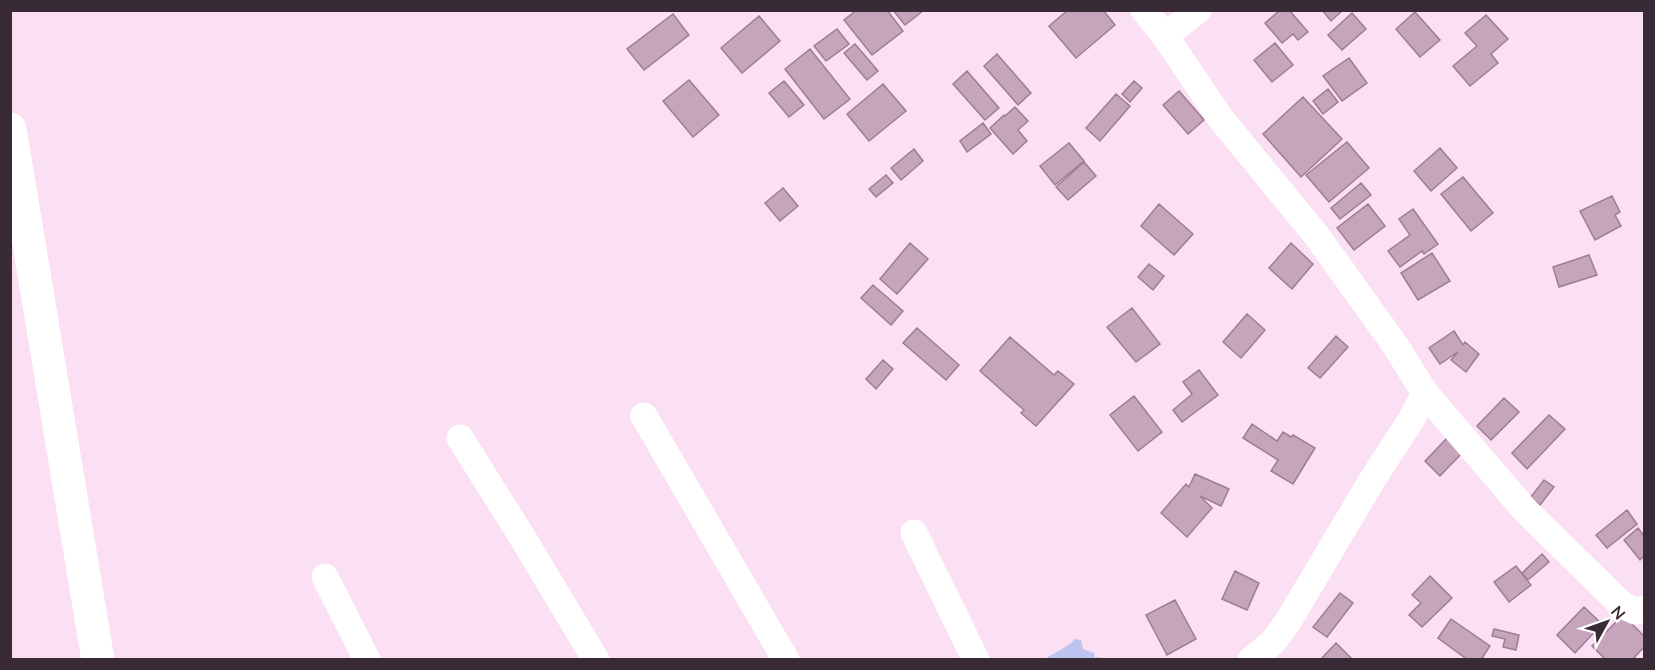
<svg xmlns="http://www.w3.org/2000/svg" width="1655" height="670" font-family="'Nunito Sans',sans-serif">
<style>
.water{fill:#bcc4ef}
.building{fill:#c6a5bc;stroke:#9d7d94;stroke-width:1.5}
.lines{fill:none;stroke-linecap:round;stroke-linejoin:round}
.minor{stroke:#fff;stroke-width:27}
.tertiary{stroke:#fff;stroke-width:33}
</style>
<rect width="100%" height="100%" fill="#fbdff3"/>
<path class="water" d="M 1075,639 L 1081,640 L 1083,649 L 1094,653 L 1095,658 L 1100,657 L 1101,659 L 1045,659 C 1055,652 1067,648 1075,639 Z"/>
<path class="building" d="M 857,10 L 887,10 L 903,31 L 872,55 L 844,20 Z
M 893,10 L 924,10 L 905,25 Z
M 1068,10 L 1103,10 L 1115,25 L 1076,58 L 1049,26 Z
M 1280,10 L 1289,10 L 1308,32 L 1298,40 L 1293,34 L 1282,43 L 1265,23 Z
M 1322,10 L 1343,10 L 1331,21 Z
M 1415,12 L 1440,40 L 1420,57 L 1396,29 Z
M 1352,13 L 1366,29 L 1342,50 L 1328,35 Z
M 673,14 L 689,35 L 644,70 L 627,49 Z
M 1486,15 L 1508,39 L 1491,54 L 1498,63 L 1470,86 L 1453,66 L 1477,46 L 1465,33 Z
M 759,16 L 780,41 L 742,73 L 721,48 Z
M 837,29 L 849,44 L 826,61 L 814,46 Z
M 1275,43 L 1293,65 L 1272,82 L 1254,60 Z
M 855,44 L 878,71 L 867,80 L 844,53 Z
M 810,49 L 850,99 L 824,119 L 785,69 Z
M 997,54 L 1031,93 L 1018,105 L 984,66 Z
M 1349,58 L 1367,83 L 1342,101 L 1323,76 Z
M 967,71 L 999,108 L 985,120 L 953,84 Z
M 689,80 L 719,115 L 693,137 L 663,101 Z
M 784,81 L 804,105 L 789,117 L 769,93 Z
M 1134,81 L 1142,88 L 1130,102 L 1122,94 Z
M 883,84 L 906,111 L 869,141 L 847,114 Z
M 1328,89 L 1338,102 L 1323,114 L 1313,101 Z
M 1179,91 L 1204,120 L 1188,134 L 1163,105 Z
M 1116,94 L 1130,106 L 1100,141 L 1086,128 Z
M 1303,97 L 1342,139 L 1301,177 L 1263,134 Z
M 1015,107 L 1028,121 L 1018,130 L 1027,141 L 1013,154 L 990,128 L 1004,115 L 1005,116 Z
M 983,123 L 991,134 L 967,152 L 960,141 Z
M 1347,142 L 1369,168 L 1329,202 L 1306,175 Z
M 1069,143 L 1084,161 L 1055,185 L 1040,166 Z
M 1440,148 L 1457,168 L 1431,191 L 1414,171 Z
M 914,149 L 923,161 L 901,180 L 891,168 Z
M 1084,162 L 1096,176 L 1068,200 L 1056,187 Z
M 886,175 L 893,183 L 876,197 L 869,189 Z
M 1463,177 L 1493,213 L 1471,231 L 1441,194 Z
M 1361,183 L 1371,195 L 1340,219 L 1331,208 Z
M 783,188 L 798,206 L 780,221 L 765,203 Z
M 1612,196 L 1620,212 L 1615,215 L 1621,226 L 1595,240 L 1580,211 Z
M 1159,204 L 1193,234 L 1174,255 L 1141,226 Z
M 1368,204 L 1385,226 L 1354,250 L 1337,228 Z
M 1413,209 L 1438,244 L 1424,254 L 1422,251 L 1400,267 L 1388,251 L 1410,235 L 1399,219 Z
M 910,243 L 928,259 L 897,294 L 880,279 Z
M 1291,243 L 1313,264 L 1292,289 L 1269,268 Z
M 1432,253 L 1450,281 L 1418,300 L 1401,273 Z
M 1589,255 L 1597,275 L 1559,287 L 1553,267 Z
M 1149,264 L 1164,276 L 1153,290 L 1138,277 Z
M 873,285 L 903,311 L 891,325 L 861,298 Z
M 1132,308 L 1160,344 L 1136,362 L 1107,327 Z
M 1247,314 L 1265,330 L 1241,358 L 1223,342 Z
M 917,328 L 959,365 L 946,380 L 903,343 Z
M 1454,331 L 1463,345 L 1465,342 L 1479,354 L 1466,372 L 1451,360 L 1458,352 L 1440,364 L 1429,348 Z
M 1336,336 L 1348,347 L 1320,378 L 1308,368 Z
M 1010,337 L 1054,375 L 1058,371 L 1074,384 L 1036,426 L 1021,413 L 1024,410 L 980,371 Z
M 883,360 L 893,369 L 876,389 L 866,379 Z
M 1199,370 L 1218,395 L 1182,422 L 1173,410 L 1192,394 L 1183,382 Z
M 1134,396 L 1162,432 L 1138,451 L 1110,415 Z
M 1504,398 L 1519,412 L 1491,440 L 1477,426 Z
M 1549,415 L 1565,429 L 1527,469 L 1512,453 Z
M 1252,424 L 1277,441 L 1283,432 L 1291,437 L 1293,435 L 1315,448 L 1293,484 L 1271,471 L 1278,460 L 1243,438 Z
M 1449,436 L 1464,451 L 1440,476 L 1425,461 Z
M 1195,474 L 1229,489 L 1221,506 L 1200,496 L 1212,508 L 1187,537 L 1161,513 L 1186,484 L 1189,487 Z
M 1544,480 L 1554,487 L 1540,505 L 1530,498 Z
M 1627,510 L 1637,524 L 1607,548 L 1596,535 Z
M 1638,528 L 1644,536 L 1644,556 L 1640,560 L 1624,540 Z
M 1542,554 L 1549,562 L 1528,580 L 1522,573 Z
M 1516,566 L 1531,585 L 1509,602 L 1494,582 Z
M 1235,571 L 1259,583 L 1247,610 L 1222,599 Z
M 1430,576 L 1452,598 L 1422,627 L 1409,615 L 1421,603 L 1412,595 Z
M 1340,593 L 1353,603 L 1327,637 L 1313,627 Z
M 1175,600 L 1196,639 L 1167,655 L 1146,615 Z
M 1584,607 L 1602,624 L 1575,653 L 1557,635 Z
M 1623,615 L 1644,636 L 1644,647 L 1632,660 L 1606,660 L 1592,646 Z
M 1451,619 L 1490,646 L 1481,660 L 1468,660 L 1438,638 Z
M 1494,629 L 1519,635 L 1516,650 L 1503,647 L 1505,639 L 1492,636 Z
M 1336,643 L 1353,660 L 1320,660 Z"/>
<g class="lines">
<path class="minor" d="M 1144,10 L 1165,36 L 1221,119 L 1317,236 L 1395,345 L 1425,393 L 1524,509 L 1622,605 L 1635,611 L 1644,609
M 1165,36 L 1198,10
M 644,416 L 786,660
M 460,438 L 524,540 L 596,660
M 914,533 L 976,660
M 325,577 L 367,660
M 1251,660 L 1273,642 L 1289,620 L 1372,480 L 1411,420 L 1425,393"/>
<path class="tertiary" d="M 10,129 L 98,660"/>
</g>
<rect width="1655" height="670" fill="none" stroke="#382b35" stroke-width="24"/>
<g transform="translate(1607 622) rotate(50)" stroke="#ffffff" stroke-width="4.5" paint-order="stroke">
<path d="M0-4.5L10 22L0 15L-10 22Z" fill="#382b35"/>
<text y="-9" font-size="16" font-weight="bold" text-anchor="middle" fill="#382b35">N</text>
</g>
</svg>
